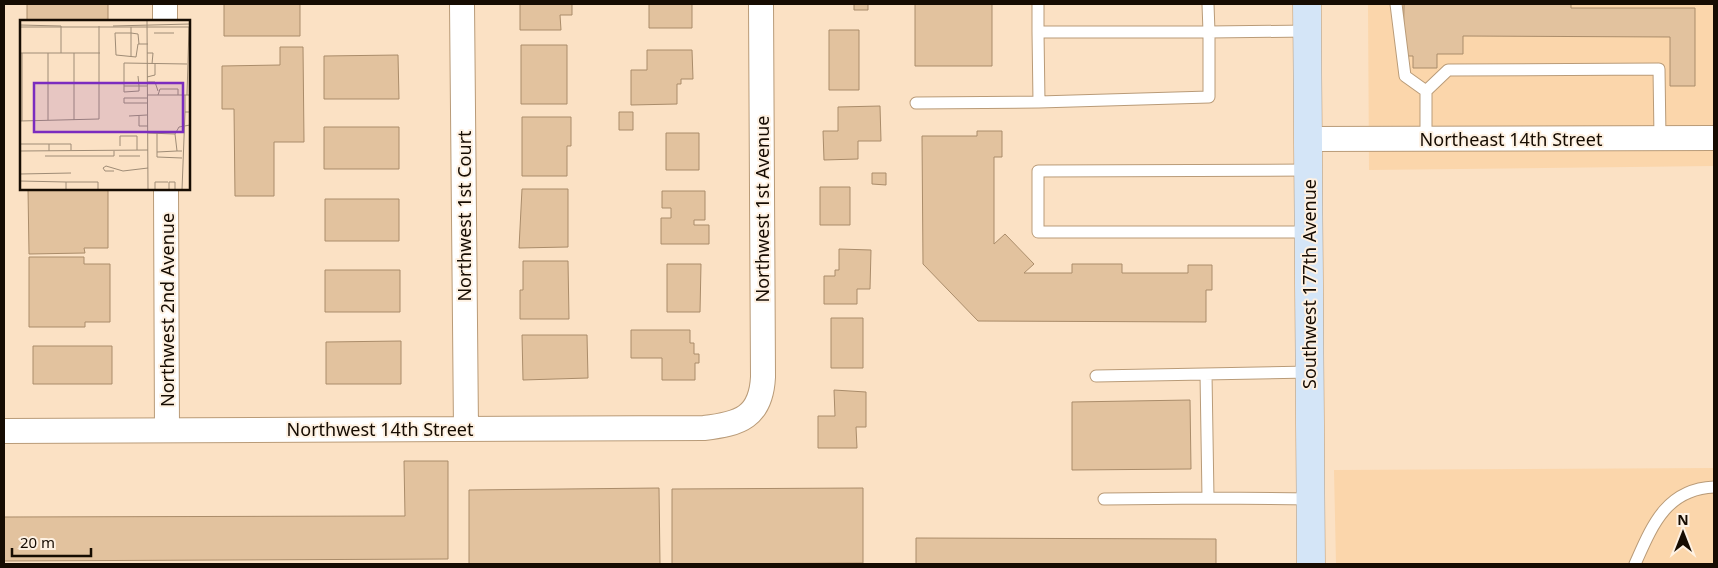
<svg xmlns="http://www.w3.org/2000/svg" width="1718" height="568" font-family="'Noto Sans',sans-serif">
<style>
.built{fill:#fbd6ab}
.building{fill:#e2c29e;stroke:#aa8c6a}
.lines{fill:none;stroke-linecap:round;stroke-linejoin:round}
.lane-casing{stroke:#b99b78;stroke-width:13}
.street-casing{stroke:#b99b78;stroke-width:26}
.secondary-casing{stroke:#b99b78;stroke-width:29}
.lane{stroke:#fff;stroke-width:11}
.street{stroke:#fff;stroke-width:24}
.secondary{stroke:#d4e5f7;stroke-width:28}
.labels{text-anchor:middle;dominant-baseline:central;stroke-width:4;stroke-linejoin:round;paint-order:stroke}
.street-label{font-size:18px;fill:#160c02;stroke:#fef1e2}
.inset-road{fill:none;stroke:#9f8c76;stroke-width:1}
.view{fill:#7b2cbf;fill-opacity:0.15;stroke:#7b2cbf;stroke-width:2.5}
.inset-edge{fill:none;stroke:#160c02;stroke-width:2.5}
</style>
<rect width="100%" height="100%" fill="#fbe1c4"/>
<path class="built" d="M 1368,4 L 1714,4 L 1714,166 L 1369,170 Z
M 1714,468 L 1714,564 L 1336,564 L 1334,470 Z"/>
<path class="building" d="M 27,4 L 108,4 L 108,21 L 27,21 Z
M 224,4 L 300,4 L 300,36 L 224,36 Z
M 520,4 L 572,4 L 572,15 L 560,15 L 561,30 L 520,30 Z
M 649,4 L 692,4 L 692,28 L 649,28 Z
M 854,4 L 868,4 L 868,10 L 854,10 Z
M 915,4 L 992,4 L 992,66 L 915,66 Z
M 1404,4 L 1571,4 L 1571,8 L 1695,8 L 1695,86 L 1670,86 L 1670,37 L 1463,36 L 1463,54 L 1437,54 L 1437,68 L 1413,68 L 1413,56 L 1403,56 Z
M 829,30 L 859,30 L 859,90 L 829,90 Z
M 521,45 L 567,45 L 567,104 L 521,104 Z
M 280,47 L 303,47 L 304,142 L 274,142 L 274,196 L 235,196 L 234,109 L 222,109 L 222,66 L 280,65 Z
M 647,50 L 692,50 L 693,79 L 681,79 L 681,84 L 677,84 L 677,104 L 631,105 L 631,70 L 647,70 Z
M 398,55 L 399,99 L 324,99 L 324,56 Z
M 880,106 L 881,141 L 858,141 L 858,159 L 824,160 L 823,131 L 838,131 L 838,107 Z
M 619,112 L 633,112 L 633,130 L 619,130 Z
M 522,117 L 571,117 L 571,146 L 567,146 L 567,176 L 522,176 Z
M 324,127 L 399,127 L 399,169 L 324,169 Z
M 977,131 L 1002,131 L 1002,157 L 994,157 L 994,244 L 1005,234 L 1034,264 L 1024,273 L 1072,273 L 1072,264 L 1122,264 L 1122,273 L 1188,273 L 1188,265 L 1212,265 L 1212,290 L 1206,290 L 1206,322 L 978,321 L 923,264 L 922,136 L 977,136 Z
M 666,133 L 699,133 L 699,170 L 666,170 Z
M 872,173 L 886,173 L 886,185 L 872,184 Z
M 820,187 L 850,187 L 850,225 L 820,225 Z
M 28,189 L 108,190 L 108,248 L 84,248 L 85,253 L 29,254 Z
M 522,189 L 568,189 L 568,247 L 519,248 Z
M 662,191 L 705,191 L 705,220 L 694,220 L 694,225 L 709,225 L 709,244 L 661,244 L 661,218 L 671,218 L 671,208 L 662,208 Z
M 325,199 L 399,199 L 399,241 L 325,241 Z
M 839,249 L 871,250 L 870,289 L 857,289 L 857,304 L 824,304 L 824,276 L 835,276 L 835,270 L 839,270 Z
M 29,257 L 84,257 L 84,264 L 110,264 L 110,322 L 85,322 L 85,327 L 29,327 Z
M 523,261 L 568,261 L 569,319 L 520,319 L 520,290 L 523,290 Z
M 667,264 L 701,264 L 700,312 L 667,312 Z
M 325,270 L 400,270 L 400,312 L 325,312 Z
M 831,318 L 863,318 L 863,368 L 831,368 Z
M 631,330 L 690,330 L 690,343 L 694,343 L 694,354 L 699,354 L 699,363 L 695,363 L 695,380 L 662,380 L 662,358 L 631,358 Z
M 522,335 L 587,335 L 588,378 L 523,380 Z
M 401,341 L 401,384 L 326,384 L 326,342 Z
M 33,346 L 112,346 L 112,384 L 33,384 Z
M 834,390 L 866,392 L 866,427 L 856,427 L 857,448 L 818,448 L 818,416 L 835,416 Z
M 1190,400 L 1191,469 L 1072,470 L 1072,402 Z
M 404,461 L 448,461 L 448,559 L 4,561 L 4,517 L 405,516 Z
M 659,488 L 660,564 L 469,564 L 469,490 Z
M 863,488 L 863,563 L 672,564 L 672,489 Z
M 916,538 L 1216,539 L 1216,564 L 916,564 Z"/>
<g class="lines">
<defs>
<path id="lane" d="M 1038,4 L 1038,32 L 1209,32 L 1209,97 L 1039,102 L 1038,32
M 1208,4 L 1209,32 L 1308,31
M 1396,4 L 1405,76 L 1426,91
M 916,103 L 1039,102
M 1426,140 L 1426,91 L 1448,70 L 1659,69 L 1660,138
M 1309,170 L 1038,171 L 1038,232 L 1309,232
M 1206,374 L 1208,498 L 1311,499
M 1096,376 L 1310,372
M 1104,499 L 1208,498
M 1635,564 C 1652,526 1666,489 1714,487"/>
<path id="street" d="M 165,4 L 165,21
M 462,4 L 466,429
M 1309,139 L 1714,138
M 166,189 L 167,430
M 4,431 L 704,428 C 740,424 761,417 763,377 L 761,4"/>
<path id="secondary" d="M 1307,4 L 1311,564"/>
</defs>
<use href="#lane" class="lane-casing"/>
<use href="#street" class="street-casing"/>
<use href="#secondary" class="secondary-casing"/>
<use href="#lane" class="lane"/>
<use href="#street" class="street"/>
<use href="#secondary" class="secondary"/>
</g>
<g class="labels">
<g class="street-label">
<text x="1511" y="139">Northeast 14th Street</text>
<text transform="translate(762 209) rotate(-90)">Northwest 1st Avenue</text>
<text transform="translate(464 216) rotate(-90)">Northwest 1st Court</text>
<text transform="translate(1309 284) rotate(-90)">Southwest 177th Avenue</text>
<text transform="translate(167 310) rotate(-90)">Northwest 2nd Avenue</text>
<text x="380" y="429">Northwest 14th Street</text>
</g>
</g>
<g transform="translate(20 20)">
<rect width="170" height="170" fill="#fbe1c4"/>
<path class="inset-road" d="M 127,0 L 128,170M 0,5 L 41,6M 41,6 L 41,33M 93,6 L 170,4M 0,7 L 170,7M 111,7 L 111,13 L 95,13 L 96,35 L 116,37 L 118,24 L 128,24M 134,13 L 154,13M 0,33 L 80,33M 2,33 L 2,101M 28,33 L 28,100M 54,33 L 54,100M 127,33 L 133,33 L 132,44M 111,37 L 111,13 L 118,14 L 119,24M 118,56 L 119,66 L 127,66M 127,57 L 135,55 L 135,44M 127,62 L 135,62 L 138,71M 104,66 L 104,72 L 119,71 L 119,66 L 104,66 L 104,43 L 167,44M 127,75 L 170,75M 138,75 L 140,69 L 158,69 L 158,75M 165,75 L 165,92 L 170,92M 167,75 L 169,7M 127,78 L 104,78 L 104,83 L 127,83M 109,96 L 127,95M 119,96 L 119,106 L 128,106M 0,101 L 79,99 L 79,6M 128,113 L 155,114 L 157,131 L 162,131M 137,113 L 137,137 L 162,138M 155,114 L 159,107 L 170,105M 0,124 L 29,124M 100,126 L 100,116 L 117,116 L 117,130M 0,131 L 128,130M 29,131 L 29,124 L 51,124 L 51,130M 137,132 L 157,131M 25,136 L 94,136 L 94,131M 99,136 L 120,136M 94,151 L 85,151 L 83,148 L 86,146 L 103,151 L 128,148M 0,154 L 51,153M 0,161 L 46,162M 46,170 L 46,162 L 78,162 L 78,170M 135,170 L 135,162 L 148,162M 149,170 L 149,162 L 155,162 L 155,170M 162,170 L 165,92"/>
<path class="view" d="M 14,63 L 163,63 L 163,112 L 14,112 Z"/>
<rect width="170" height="170" class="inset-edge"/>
</g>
<rect width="1718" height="568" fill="none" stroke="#160c02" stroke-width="10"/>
<g transform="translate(1683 533)" stroke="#fef1e2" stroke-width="4" paint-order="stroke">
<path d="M0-4L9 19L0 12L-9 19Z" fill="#160c02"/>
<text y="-8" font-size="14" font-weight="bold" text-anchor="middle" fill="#160c02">N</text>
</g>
<path d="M12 548v8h79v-8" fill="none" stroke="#160c02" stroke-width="2.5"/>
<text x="20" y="548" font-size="15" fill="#160c02" stroke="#fef1e2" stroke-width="4" paint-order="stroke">20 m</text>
</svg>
